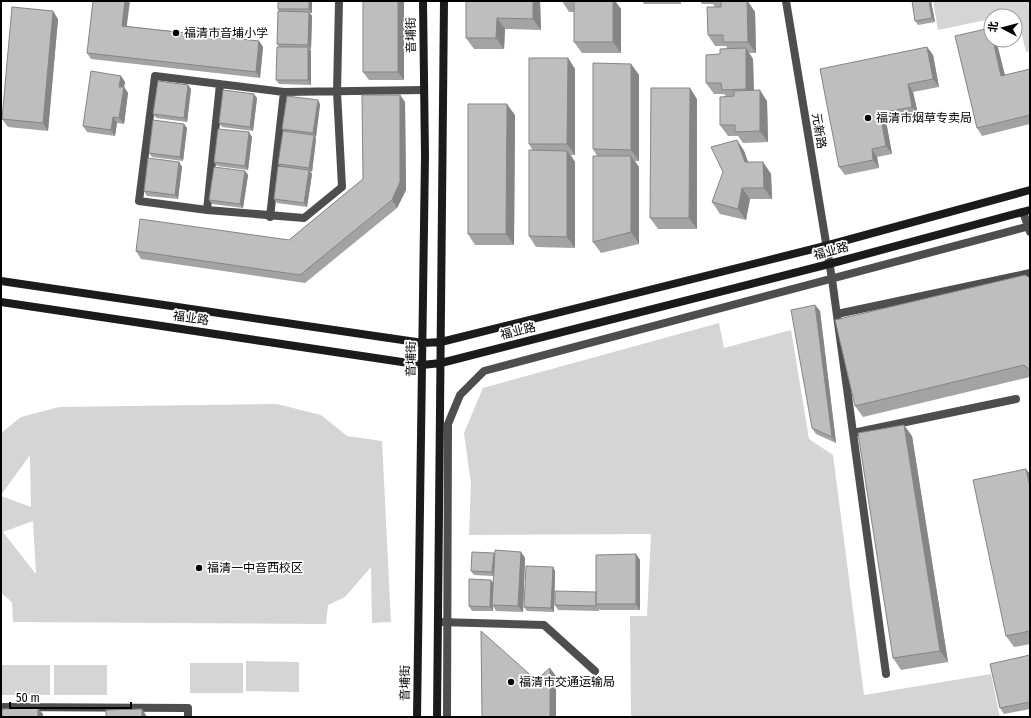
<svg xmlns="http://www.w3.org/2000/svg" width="1031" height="718" font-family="'Fira Sans Condensed','Noto Sans SC',sans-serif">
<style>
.grass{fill:#d5d5d5;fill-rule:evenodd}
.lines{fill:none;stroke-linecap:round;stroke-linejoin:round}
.lane{stroke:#4e4e4e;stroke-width:8}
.street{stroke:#4e4e4e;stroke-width:8}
.secondary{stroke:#1b1b1b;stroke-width:8}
.wall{fill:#a3a3a3}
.shaded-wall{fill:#858585}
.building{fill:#bebebe;stroke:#858585}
.poi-dot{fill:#000;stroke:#fff;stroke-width:1.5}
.labels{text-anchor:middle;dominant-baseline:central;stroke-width:3.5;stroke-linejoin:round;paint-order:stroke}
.poi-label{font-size:12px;fill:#000;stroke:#fff;text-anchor:start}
.street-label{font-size:12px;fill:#000;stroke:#fff}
</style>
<rect width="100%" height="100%" fill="#fff"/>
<path class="grass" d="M 933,1 L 1030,1 L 1030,51 L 1026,52 L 1017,14 L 991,16 L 991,19 L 938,30 Z
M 719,323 L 724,348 L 791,330 L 809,439 L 833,455 L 864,695 L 991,674 L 1000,717 L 631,717 L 630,616 L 647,616 L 651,534 L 469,535 L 471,484 L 464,433 L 483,388 Z
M 277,404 L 321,415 L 347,436 L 382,441 L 391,622 L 372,623 L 371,567 L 345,597 L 328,605 L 326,624 L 13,622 L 12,602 L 1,593 L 1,496 L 31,507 L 30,455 L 1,495 L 1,433 L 21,417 L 59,407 ZM 33,521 L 36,573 L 35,573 L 3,532 Z
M 246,661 L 299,662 L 299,692 L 246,691 Z
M 190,663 L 243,663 L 243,693 L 190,693 Z
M 1,665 L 50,665 L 50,695 L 1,695 Z
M 54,665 L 107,665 L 107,695 L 54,695 Z"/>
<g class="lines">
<path class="lane" d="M 447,717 L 448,424 L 460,395 L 484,371 L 1030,226"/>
<path class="street" d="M 339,1 L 337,92 L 342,187 L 304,218 L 207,210 L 139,201 L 155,76 L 284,92 L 424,90
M 786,1 L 832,279 L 886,674
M 207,210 L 220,84
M 1023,212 L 1030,232
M 270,217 L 284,92
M 837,314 L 1030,273
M 853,433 L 1016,399
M 439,622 L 544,625 L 595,671
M 1,707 L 188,708 L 188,717"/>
<path class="secondary" d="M 1,281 L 423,343 L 441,342 L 825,246 L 1030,190
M 1,302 L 422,365 L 441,363 L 829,264 L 1030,210
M 417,717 L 425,156 L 423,1
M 437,717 L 444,1"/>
</g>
<path class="wall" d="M 312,1 L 312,13 L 310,13 L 312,16 L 311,49 L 310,49 L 311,51 L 311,85 L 279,84 L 276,80 L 279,47 L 277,44 L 279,11 L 278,9 Z
M 363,1 L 404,80 L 369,80 L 363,72 Z
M 466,1 L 540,1 L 541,30 L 505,29 L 504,49 L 474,49 L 466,38 Z
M 562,1 L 615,1 L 621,9 L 621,53 L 582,53 L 574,42 L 574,12 L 569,12 Z
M 642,1 L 681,1 L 681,4 L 644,4 Z
M 700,1 L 748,1 L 755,12 L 756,53 L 749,53 L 753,59 L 754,90 L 767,101 L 768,142 L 743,143 L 738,136 L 728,136 L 720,125 L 726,96 L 724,94 L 714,94 L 706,83 L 720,54 L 727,48 L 726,46 L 715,46 L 708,35 L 715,7 L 713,4 L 702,4 Z
M 931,1 L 935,22 L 918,25 L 915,21 Z
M 58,19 L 48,131 L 8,127 L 2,119 Z
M 127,26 L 259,41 L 263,47 L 260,78 L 91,59 L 87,53 Z
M 991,40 L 996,40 L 1005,75 L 1030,69 L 1030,124 L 982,136 L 977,128 Z
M 927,47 L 933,55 L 939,87 L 913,92 L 918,114 L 886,121 L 892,154 L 877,157 L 879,168 L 845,175 L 839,167 Z
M 568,58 L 575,69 L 575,155 L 571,155 L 575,162 L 575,248 L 536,247 L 529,236 L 533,151 L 529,144 Z
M 631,64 L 639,75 L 639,161 L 635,161 L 639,167 L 639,244 L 601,253 L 593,242 L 597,156 L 593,149 Z
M 121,76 L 125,82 L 124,87 L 128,93 L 124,124 L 117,123 L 115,136 L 87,132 L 83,126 Z
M 188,85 L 191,89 L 187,122 L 156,118 L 153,114 Z
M 400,95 L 405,102 L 406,190 L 397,208 L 305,283 L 141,259 L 136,251 L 289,240 L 363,179 Z
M 257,98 L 253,131 L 222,127 L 219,123 Z
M 697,99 L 697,229 L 658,229 L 650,218 Z
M 320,104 L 316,137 L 315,137 L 316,139 L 312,172 L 310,171 L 312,174 L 307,207 L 277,203 L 274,199 L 280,166 L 278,164 L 284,131 L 282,129 Z
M 515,115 L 514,245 L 475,245 L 468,234 Z
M 184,124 L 187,128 L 183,161 L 152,157 L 149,153 Z
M 252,137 L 248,170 L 217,166 L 214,162 Z
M 737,140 L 744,151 L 748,162 L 763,162 L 771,174 L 772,199 L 750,199 L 746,220 L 720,214 L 712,202 Z
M 179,162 L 182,167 L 178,199 L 147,196 L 144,191 Z
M 245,171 L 248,175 L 243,208 L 212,204 L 209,200 Z
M 1030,278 L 1030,377 L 863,417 L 855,406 Z
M 815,305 L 820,311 L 836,443 L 816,434 L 812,428 Z
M 912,436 L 948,662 L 901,670 L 893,658 Z
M 1030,474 L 1030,644 L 1014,647 L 1006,636 Z
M 521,552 L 525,558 L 523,612 L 496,611 L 493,606 L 493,611 L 472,611 L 469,606 L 491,580 L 493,583 L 493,576 L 474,575 L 471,571 L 494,554 Z
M 636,554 L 640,560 L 640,610 L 600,610 L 599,609 L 599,611 L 558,610 L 555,605 L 596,592 Z
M 553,567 L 555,571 L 554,612 L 527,611 L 524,607 Z
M 1030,655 L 1030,709 L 1004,714 L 1000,708 Z"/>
<path class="shaded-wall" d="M 125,1 L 130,1 L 126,32 L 122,26 Z
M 309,1 L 312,1 L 312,13 L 309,9 Z
M 398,1 L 404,1 L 404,80 L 398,72 Z
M 533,1 L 540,1 L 541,30 L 533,19 Z
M 613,1 L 615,1 L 621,9 L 621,53 L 613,42 Z
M 747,1 L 755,12 L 756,53 L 748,42 Z
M 929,1 L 931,1 L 935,22 L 932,18 Z
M 53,11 L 58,19 L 48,131 L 43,123 Z
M 309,12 L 312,16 L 311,49 L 308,45 Z
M 497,18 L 505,29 L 504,49 L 496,38 Z
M 993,40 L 996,40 L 1007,84 L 1001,76 Z
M 259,41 L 263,47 L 260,78 L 256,72 Z
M 308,47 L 311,51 L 311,85 L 308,80 Z
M 927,47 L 933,55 L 939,87 L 933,79 Z
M 746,48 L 753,59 L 754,100 L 746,89 Z
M 568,58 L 575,69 L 575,155 L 567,144 Z
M 631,64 L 639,75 L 639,161 L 631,150 Z
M 121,76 L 125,82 L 124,87 L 128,93 L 124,124 L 119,118 L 119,87 Z
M 908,84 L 913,92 L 918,114 L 912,107 Z
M 188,85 L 191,89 L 187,122 L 184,118 Z
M 690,88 L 697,99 L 697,229 L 689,218 Z
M 760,90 L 767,101 L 768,142 L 760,131 Z
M 254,94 L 257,98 L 253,131 L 250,127 Z
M 400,95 L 405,102 L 406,190 L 397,208 L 392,200 Z
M 318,100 L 320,104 L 316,137 L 313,133 Z
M 507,104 L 515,115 L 514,245 L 506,234 Z
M 880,113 L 886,121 L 892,154 L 886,146 Z
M 113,117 L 117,123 L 115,136 L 111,130 Z
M 184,124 L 187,128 L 183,161 L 180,157 Z
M 249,132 L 252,137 L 248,170 L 245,166 Z
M 314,135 L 316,139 L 312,172 L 309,168 Z
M 737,140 L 744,151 L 752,173 L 745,162 Z
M 872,149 L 877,157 L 879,168 L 873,160 Z
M 567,151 L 575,162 L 575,248 L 567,237 Z
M 631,156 L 639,167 L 639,244 L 631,232 Z
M 179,162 L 182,167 L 178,199 L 175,195 Z
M 763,162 L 771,174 L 772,199 L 764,188 Z
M 309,170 L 312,174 L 307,207 L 304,203 Z
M 245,171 L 248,175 L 243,208 L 240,204 Z
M 742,188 L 750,199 L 746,220 L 738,209 Z
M 815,305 L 820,311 L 836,443 L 832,437 Z
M 904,425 L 912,436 L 948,662 L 940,651 Z
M 1026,469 L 1030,474 L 1030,487 Z
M 521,552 L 525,558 L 523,612 L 518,606 Z
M 494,553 L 497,558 L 495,576 L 492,572 Z
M 636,554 L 640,560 L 640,610 L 636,604 Z
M 553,567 L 555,571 L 554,612 L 551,608 Z
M 491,580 L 494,584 L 492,605 L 493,606 L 493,611 L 490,607 Z
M 550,668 L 556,676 L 556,717 L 550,717 Z
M 38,708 L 43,714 L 43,717 L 38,717 Z
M 142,709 L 146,715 L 146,717 L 142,717 Z"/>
<path class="building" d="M 93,1 L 125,1 L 122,26 L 259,41 L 256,72 L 87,53 Z
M 278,1 L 309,1 L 309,9 L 278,9 Z
M 363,1 L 398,1 L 398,72 L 363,72 Z
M 466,1 L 533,1 L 533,19 L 497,18 L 496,38 L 466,38 Z
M 574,1 L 613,1 L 613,42 L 574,42 Z
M 721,1 L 747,1 L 748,42 L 723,42 L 723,35 L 708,35 L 707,7 L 721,7 Z
M 912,1 L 929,1 L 932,18 L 915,21 Z
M 12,7 L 53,11 L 43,123 L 2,119 Z
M 278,11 L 309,12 L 308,45 L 277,44 Z
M 990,28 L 991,34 L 991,40 L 993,40 L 1001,76 L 1030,69 L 1030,115 L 977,128 L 955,36 Z
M 277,47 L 308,47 L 308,80 L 276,80 Z
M 927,47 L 933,79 L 908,84 L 912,107 L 880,113 L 886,146 L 872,149 L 873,160 L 839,167 L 820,69 Z
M 746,48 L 746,89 L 722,90 L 721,83 L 706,83 L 706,55 L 720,54 L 720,49 Z
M 529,58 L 568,58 L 567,144 L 529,144 Z
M 593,63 L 631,64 L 631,150 L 593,149 Z
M 91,71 L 121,76 L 119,87 L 124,87 L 119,118 L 113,117 L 111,130 L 83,126 Z
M 158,81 L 188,85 L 184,118 L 153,114 Z
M 651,88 L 690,88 L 689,218 L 650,218 Z
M 223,90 L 254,94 L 250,127 L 219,123 Z
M 760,90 L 760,131 L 735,132 L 735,125 L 720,125 L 720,97 L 734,96 L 734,91 Z
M 362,95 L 400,95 L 400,182 L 392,200 L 300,275 L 136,251 L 140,219 L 289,240 L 363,179 Z
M 287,96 L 318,100 L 313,133 L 282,129 Z
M 468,104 L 507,104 L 506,234 L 468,234 Z
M 153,120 L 184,124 L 180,157 L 149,153 Z
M 218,129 L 249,132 L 245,166 L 214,162 Z
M 283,131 L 314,135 L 309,168 L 278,164 Z
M 737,140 L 745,162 L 763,162 L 764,188 L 742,188 L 738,209 L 712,202 L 723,172 L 711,147 Z
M 529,150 L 567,151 L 567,237 L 529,236 Z
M 593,156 L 631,156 L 631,232 L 593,242 Z
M 148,158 L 179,162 L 175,195 L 144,191 Z
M 278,166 L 309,170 L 304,203 L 274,199 Z
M 214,167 L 245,171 L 240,204 L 209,200 Z
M 1025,275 L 1030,278 L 1030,370 L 1024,365 L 855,406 L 835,320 Z
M 815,305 L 832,437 L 812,428 L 791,310 Z
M 904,425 L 940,651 L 893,658 L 858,433 Z
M 1026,469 L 1030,487 L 1030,631 L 1006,636 L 973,480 Z
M 495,550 L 521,552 L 518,606 L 492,605 Z
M 472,552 L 494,553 L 492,572 L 471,571 Z
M 636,554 L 636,604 L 596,604 L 596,555 Z
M 526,566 L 553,567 L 551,608 L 524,607 Z
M 469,579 L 491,580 L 490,607 L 469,606 Z
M 555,591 L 596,592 L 596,606 L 555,605 Z
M 481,631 L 536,680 L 550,668 L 550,717 L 482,717 Z
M 1030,655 L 1030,702 L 1000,708 L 990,664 Z
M 38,708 L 38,717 L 2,717 L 2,709 Z
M 142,709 L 142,717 L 68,717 L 106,717 L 106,710 Z"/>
<g class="poi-dot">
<circle cx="176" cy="33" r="4"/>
<circle cx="868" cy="118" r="4"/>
<circle cx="199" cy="568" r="4"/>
<circle cx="511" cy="682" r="4"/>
</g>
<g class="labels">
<g class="poi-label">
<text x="184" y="33">福清市音埔小学</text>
<text x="876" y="118">福清市烟草专卖局</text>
<text x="207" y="568">福清一中音西校区</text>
<text x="519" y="682">福清市交通运输局</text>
</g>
<g class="street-label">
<text transform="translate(411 35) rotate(-91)">音埔街</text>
<text transform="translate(819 131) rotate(81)">元新路</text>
<text transform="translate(831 251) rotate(-15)">福业路</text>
<text transform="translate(191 318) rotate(8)">福业路</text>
<text transform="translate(518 331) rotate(-14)">福业路</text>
<text transform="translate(411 359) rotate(-89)">音埔街</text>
<text transform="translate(405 683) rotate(-89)">音埔街</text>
</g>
</g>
<rect width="1031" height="718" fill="none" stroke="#000000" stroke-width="4"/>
<g transform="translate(1003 28) rotate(277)"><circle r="19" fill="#ffffff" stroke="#999999"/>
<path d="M0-3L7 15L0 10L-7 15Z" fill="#000000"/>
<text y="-6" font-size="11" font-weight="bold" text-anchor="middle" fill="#000000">北</text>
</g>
<path d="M10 702v6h121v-6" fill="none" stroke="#000000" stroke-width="2"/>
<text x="16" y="702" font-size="12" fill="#000000" stroke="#ffffff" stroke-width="3" paint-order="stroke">50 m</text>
</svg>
